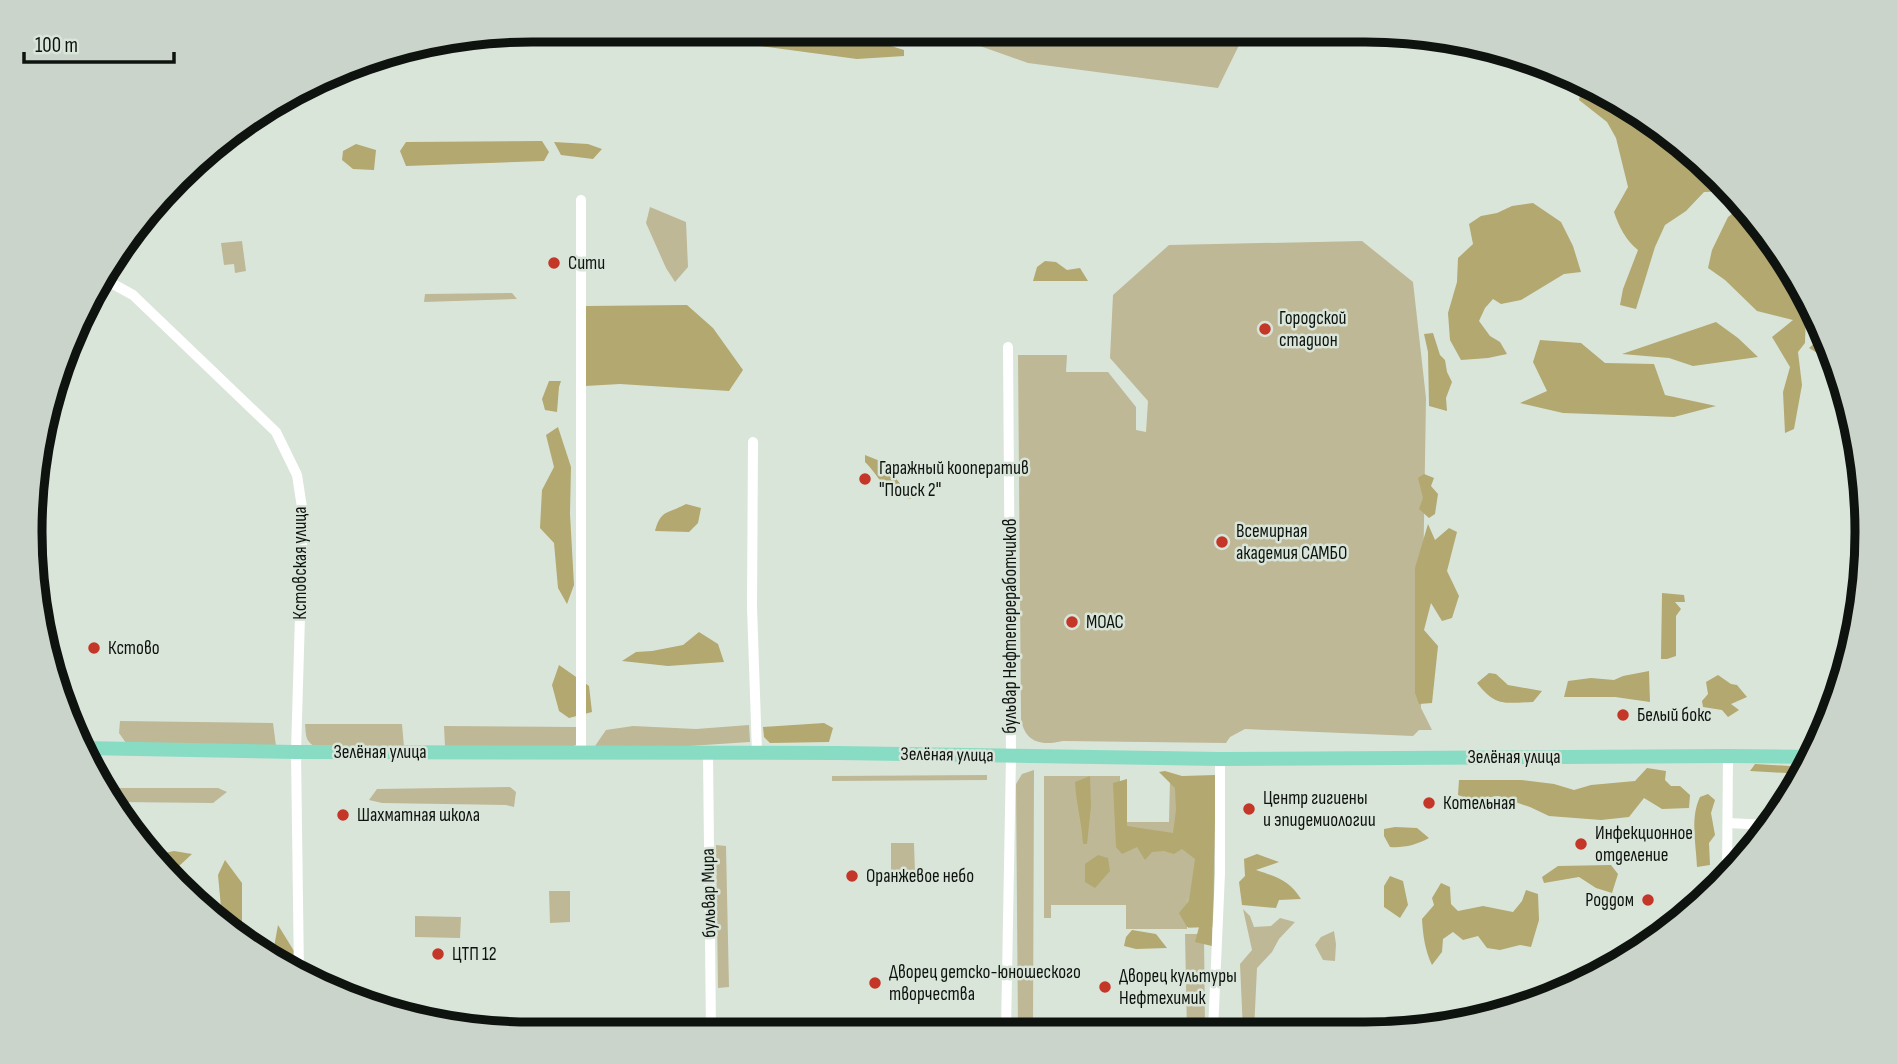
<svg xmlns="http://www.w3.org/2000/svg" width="1897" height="1064" font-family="'Sofia Sans Condensed',sans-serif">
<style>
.green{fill:#beb896}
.forest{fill:#b2a870}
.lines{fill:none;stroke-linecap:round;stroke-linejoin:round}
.stream{stroke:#376d6a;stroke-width:2.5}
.minor{stroke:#fff;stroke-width:10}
.major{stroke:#89dcc4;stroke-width:14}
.poi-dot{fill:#c33628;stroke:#dae5da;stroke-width:2.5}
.labels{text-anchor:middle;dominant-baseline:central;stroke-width:5;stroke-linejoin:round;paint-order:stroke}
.poi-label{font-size:19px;fill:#0f130f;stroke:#dae5da;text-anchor:start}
.street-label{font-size:19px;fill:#0f130f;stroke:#dae5da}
.rim{fill:none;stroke:#0f130f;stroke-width:9}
</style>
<rect width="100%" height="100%" fill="#dae5da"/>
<path class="green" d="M 935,30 L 1246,31 L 1218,88 L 1028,63 Z
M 650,207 L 686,222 L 688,267 L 675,282 L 666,268 L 646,223 Z
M 242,241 L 246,271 L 235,273 L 234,264 L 224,265 L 221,243 Z
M 1362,241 L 1413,282 L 1426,398 L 1421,708 L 1432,730 L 1419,730 L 1413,736 L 1245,729 L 1230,737 L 1226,743 L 1063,741 C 1042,746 1025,743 1021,719 L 1018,355 L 1067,355 L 1066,372 L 1108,372 L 1136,407 L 1136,430 L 1146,432 L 1148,401 L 1110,358 L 1113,295 L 1169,245 Z
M 512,293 L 517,299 L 424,302 L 425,294 Z
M 120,721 L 273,723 L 276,746 L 126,743 L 119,733 Z
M 305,724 L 402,724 L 404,747 L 314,746 C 305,741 306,734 305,724 Z
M 749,725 L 750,742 L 689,746 L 595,746 L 606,730 L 633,726 L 696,729 Z
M 444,726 L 577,727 L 576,745 L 570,747 L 445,747 Z
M 1034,770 L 1033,1031 L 1018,1031 L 1016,784 L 1022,774 Z
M 987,775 L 987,780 L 832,781 L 832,776 Z
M 1044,776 L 1120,776 L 1120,822 L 1169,822 L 1170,779 L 1215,779 L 1214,927 L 1188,928 L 1188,896 L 1187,929 L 1126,929 L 1126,905 L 1051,905 L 1051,918 L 1044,918 Z
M 510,787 L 516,792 L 514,807 L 506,805 L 382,803 L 369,800 L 377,789 Z
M 108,788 L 218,788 L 227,792 L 213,803 L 116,802 Z
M 891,843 L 914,843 L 915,873 L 891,873 Z
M 716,845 L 726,846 L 729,987 L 718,988 Z
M 549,891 L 570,891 L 570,922 L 550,923 Z
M 1243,909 L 1250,916 L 1254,927 L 1271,926 L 1280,918 L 1295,922 L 1279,939 L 1272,952 L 1257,968 L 1254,1031 L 1243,1031 L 1240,964 L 1252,950 Z
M 415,916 L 461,917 L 460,938 L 415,937 Z
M 1334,931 L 1336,944 L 1335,961 L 1323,960 L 1315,945 L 1321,937 Z
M 1185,934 L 1204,934 L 1205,1031 L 1187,1031 Z"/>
<path class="forest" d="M 581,30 L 631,30 L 627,37 L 610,39 L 580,34 Z
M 654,30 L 771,30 L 831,38 L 878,42 L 904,50 L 904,56 L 857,59 L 745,44 L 655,37 Z
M 1583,83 L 1616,97 L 1696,155 L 1730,191 L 1704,192 L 1686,211 L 1665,225 L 1655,247 L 1636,309 L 1620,305 L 1623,289 L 1638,250 C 1627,242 1618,225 1614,212 L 1628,187 L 1616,138 L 1607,122 L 1579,100 Z
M 542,141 L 549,152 L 544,161 L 406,166 L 400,151 L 406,142 Z
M 554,142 L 588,144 L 602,149 L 593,159 L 561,155 Z
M 356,144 L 376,150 L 374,170 L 353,169 L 342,160 L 343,151 Z
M 1533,203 L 1561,222 L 1573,246 L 1581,272 L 1564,274 L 1521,300 L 1501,304 L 1493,299 L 1485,308 L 1479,321 L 1490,336 L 1500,342 L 1507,354 L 1488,358 L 1461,360 L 1450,340 L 1448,313 L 1457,282 L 1458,258 L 1473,244 L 1469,224 L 1481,216 L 1497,213 L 1512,206 Z
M 1743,205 L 1764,227 L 1811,302 L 1806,314 L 1805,343 L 1798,352 L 1802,385 L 1794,429 L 1785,433 L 1783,392 L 1790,367 L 1772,337 L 1793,320 L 1757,311 L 1725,280 L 1708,268 L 1712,250 L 1728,217 Z
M 1045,261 L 1056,262 L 1067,270 L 1080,268 L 1088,281 L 1033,281 L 1037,267 Z
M 687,305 L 713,328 L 743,370 L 729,391 L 620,384 L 585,386 L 586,306 Z
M 1716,322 L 1738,338 L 1758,357 L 1693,366 L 1669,358 L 1622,354 Z
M 1823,331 L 1850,402 L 1854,428 L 1841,429 L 1829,360 L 1809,348 L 1822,336 Z
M 1433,333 L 1440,355 L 1445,360 L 1447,372 L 1452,382 L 1446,398 L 1447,411 L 1429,406 L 1428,352 L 1424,334 Z
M 1540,340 L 1581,343 L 1605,363 L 1654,364 L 1665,395 L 1716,406 L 1674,417 L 1563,413 L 1520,403 L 1547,391 L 1533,362 Z
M 549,381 L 561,381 L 559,387 L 557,412 L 545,410 L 542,399 Z
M 558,427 L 571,467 L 570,514 L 574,585 L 567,604 L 558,588 L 554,543 L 540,528 L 542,490 L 554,467 L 546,435 Z
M 865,455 L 885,463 L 911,499 C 883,495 883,480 865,462 Z
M 1424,474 L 1434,478 L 1431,486 L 1438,494 L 1435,514 L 1429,518 L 1419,509 L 1423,498 L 1418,478 Z
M 686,504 L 701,508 L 698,523 L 689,532 L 655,531 C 661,509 668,514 686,504 Z
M 1428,524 L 1435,540 L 1449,528 L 1457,532 L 1447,571 L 1459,596 L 1452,618 L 1442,621 L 1431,603 L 1424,630 L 1438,646 L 1432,703 L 1419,704 L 1415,693 L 1415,568 Z
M 1662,593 L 1684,595 L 1685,602 L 1675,602 L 1681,609 L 1676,616 L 1676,656 L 1667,659 L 1661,659 Z
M 699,632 L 718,644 L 724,662 L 668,666 L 622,661 L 636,652 L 652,651 L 683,645 Z
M 559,665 L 589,686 L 592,712 L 569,718 L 559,711 L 552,685 Z
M 1649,671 L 1650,702 L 1615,697 L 1564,697 L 1568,681 L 1591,678 L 1614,680 L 1623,676 Z
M 1489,673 L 1496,674 L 1508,685 L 1542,691 L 1533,702 C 1504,703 1496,707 1477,683 Z
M 1718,675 L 1731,684 L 1737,685 L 1747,697 L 1731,704 L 1739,710 L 1728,717 L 1722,710 L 1703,707 L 1702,701 L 1708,694 L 1706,682 Z
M 824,723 L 833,728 L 829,742 L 770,743 L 764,737 L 763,727 Z
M 1755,764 L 1807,767 L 1804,774 L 1750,771 Z
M 1647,768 L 1666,771 L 1665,780 L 1671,786 L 1680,786 L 1690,795 L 1689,808 L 1662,809 L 1644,798 L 1629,817 L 1601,820 L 1549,816 L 1530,807 L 1498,796 L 1471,800 L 1458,795 L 1459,780 L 1521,780 L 1554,784 L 1574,790 L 1591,785 L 1635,781 Z
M 1165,771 L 1182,776 L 1216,775 L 1212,946 L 1195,942 L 1199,927 L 1187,927 L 1179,913 L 1189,901 L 1195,859 L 1182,849 L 1174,854 L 1164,851 L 1152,852 L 1145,860 L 1137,847 L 1122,854 L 1116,847 L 1113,783 L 1127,779 L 1127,826 L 1173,833 L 1176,810 L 1175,788 L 1159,772 Z
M 1090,776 L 1091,806 L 1087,844 L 1083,844 C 1082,823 1076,803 1075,782 Z
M 1708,794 L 1715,800 L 1711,813 L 1715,835 L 1709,843 L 1710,865 L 1697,867 C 1696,843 1690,818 1700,797 Z
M 1395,827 L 1417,828 L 1429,838 C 1416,845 1404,848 1390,847 L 1384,836 L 1384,829 Z
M 174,851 L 192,854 L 178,867 L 159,867 L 150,856 Z
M 1257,854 L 1279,862 L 1256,870 C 1277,877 1289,880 1301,899 L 1279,900 L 1276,908 L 1242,905 L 1239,882 L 1245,876 L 1244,859 Z
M 1098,855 L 1108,858 L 1110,871 L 1095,888 L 1085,882 L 1085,864 Z
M 225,860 L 242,883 L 242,935 L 222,918 L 218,875 Z
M 1611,865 L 1618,874 L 1612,893 L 1596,888 L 1579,877 L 1544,883 L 1542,877 L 1558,866 Z
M 1390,876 L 1403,881 L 1408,905 L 1400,918 L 1384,907 L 1384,886 Z
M 1441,883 L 1450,887 L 1451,904 L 1458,911 L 1483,906 L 1513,912 L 1522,901 L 1526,890 L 1538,894 L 1539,920 L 1531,947 L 1520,945 L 1500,950 L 1487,948 L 1478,936 L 1463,940 L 1453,932 L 1443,939 L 1442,952 L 1432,965 C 1425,950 1423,936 1422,919 L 1434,905 L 1432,898 Z
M 278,925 L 294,951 L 292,972 L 274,961 L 274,947 Z
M 1132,930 L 1156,934 L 1167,948 L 1136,949 L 1124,946 L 1126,937 Z"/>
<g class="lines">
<path class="stream" d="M 1817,330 L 1819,318"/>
<path class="minor" d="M 581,200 L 581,753
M 113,284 L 133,295 L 276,432 L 297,475 L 303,514 L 296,752 L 299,975
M 753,442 L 752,607 L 757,753
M 708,753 L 711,1032
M 1728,823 L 1768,825
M 1727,878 L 1728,756
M 1006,1031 L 1011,756 L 1008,347
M 1213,1031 L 1220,873 L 1220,759"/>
<path class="major" d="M 83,748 L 296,752 L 838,753 L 1220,759 L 1728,756 L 1812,757"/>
</g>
<g class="poi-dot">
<circle cx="554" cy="263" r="7"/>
<circle cx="1265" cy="329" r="7"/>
<circle cx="865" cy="479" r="7"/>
<circle cx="1222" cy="542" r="7"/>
<circle cx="1072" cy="622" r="7"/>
<circle cx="94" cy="648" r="7"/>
<circle cx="1623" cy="715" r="7"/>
<circle cx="1429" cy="803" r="7"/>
<circle cx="1249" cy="809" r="7"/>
<circle cx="343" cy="815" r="7"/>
<circle cx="1581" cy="844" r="7"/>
<circle cx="852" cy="876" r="7"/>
<circle cx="1648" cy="900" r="7"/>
<circle cx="438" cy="954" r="7"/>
<circle cx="875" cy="983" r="7"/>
<circle cx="1105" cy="987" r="7"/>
</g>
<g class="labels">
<g class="poi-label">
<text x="568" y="263">Сити</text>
<text x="1279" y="318">Городской<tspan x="1279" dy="22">стадион</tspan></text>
<text x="879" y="468">Гаражный кооператив<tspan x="879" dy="22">"Поиск 2"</tspan></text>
<text x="1236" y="531">Всемирная<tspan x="1236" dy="22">академия САМБО</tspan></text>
<text x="1086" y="622">МОАС</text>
<text x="108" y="648">Кстово</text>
<text x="1637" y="715">Белый бокс</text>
<text x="1263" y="798">Центр гигиены<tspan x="1263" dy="22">и эпидемиологии</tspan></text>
<text x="1443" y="803">Котельная</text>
<text x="357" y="815">Шахматная школа</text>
<text x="1595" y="833">Инфекционное<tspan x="1595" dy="22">отделение</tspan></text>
<text x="866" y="876">Оранжевое небо</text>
<text x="1634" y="900" text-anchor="end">Роддом</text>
<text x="452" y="954">ЦТП 12</text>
<text x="889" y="972">Дворец детско-юношеского<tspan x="889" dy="22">творчества</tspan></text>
<text x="1119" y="976">Дворец культуры<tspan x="1119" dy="22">Нефтехимик</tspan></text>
</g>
<g class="street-label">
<text transform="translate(300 563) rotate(-90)">Кстовская улица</text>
<text transform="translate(1010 626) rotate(-90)">бульвар Нефтепереработчиков</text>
<text x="380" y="752">Зелёная улица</text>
<text transform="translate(947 755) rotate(1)">Зелёная улица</text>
<text x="1514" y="757">Зелёная улица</text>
<text transform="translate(709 893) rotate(-91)">бульвар Мира</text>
</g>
</g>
<path d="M0 0H1897V1064H0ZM532 42H1365A490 490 0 0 1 1855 532V532A490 490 0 0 1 1365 1022H532A490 490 0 0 1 42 532V532A490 490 0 0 1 532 42Z" fill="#cad4ca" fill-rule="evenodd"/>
<path class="rim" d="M532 42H1365A490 490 0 0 1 1855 532V532A490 490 0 0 1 1365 1022H532A490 490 0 0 1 42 532V532A490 490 0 0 1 532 42Z"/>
<path d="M24 52v10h150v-10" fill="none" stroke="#0f130f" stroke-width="3.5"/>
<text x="35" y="52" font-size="21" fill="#0f130f" stroke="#dae5da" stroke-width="5" paint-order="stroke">100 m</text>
</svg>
